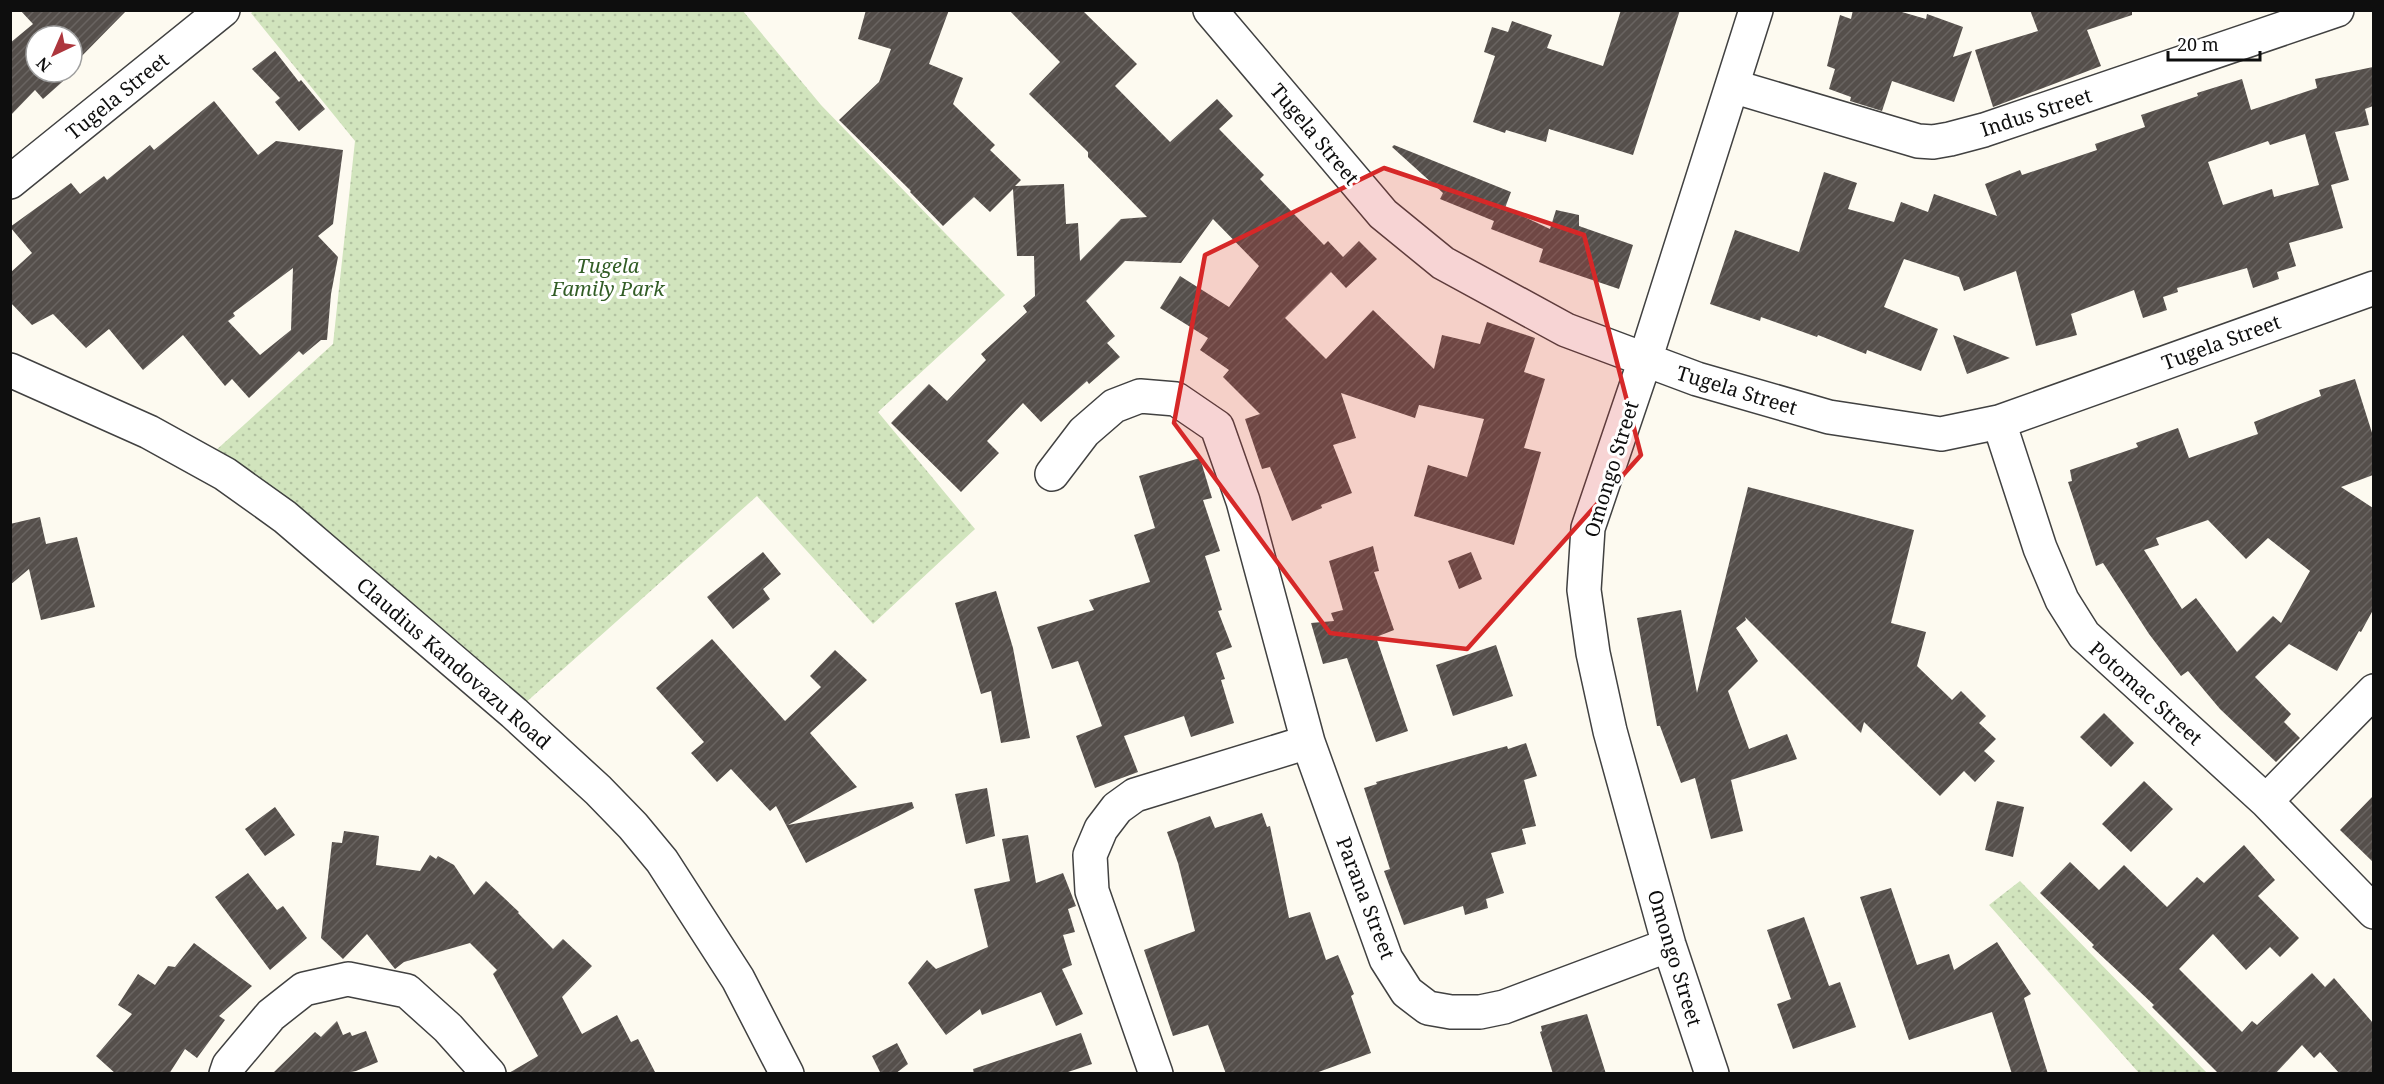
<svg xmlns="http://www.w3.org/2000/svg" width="2384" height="1084" font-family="'Noto Serif',serif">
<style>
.grass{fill:url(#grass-dots)}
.building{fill:url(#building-hatch);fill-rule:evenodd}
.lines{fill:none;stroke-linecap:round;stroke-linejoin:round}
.minor-casing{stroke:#414141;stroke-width:36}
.minor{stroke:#fff;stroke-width:33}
.marked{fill:#d62828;fill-opacity:0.2;stroke:#d62828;stroke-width:4.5;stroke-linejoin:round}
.labels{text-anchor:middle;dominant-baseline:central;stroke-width:6;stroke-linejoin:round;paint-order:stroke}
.street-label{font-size:20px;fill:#0e0e0e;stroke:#fff}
.park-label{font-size:20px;font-style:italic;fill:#325d26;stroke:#fff}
</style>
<defs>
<pattern id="grass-dots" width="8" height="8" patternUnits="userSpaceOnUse" patternTransform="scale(1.5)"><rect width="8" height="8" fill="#d1e4bd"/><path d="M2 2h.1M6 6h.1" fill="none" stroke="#b2c2a1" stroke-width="1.8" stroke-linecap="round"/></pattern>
<pattern id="building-hatch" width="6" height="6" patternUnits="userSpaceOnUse" patternTransform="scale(1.5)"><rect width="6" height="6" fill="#554f4b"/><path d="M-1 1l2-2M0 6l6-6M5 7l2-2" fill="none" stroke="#696461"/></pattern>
</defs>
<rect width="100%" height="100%" fill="#fdfaf0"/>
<path class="grass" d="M 254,11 L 743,11 L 821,105 L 1005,295 L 878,412 L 975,529 L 873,624 L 757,496 L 514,713 L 203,462 L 333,344 L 355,141 L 251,13 Z
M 2020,881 L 2207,1073 L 2139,1073 L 1989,905 Z"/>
<path class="building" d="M 20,10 L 127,10 L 72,66 L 72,36 L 36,36 L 36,72 L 67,72 L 70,75 L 43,99 L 35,90 L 10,116 L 10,43 L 33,24 Z
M 866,10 L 949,10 L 929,64 L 963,78 L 953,104 L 995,145 L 990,150 L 1021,180 L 1015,186 L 1064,184 L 1066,224 L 1078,223 L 1080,261 L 1121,219 L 1147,217 L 1088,157 L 1088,152 L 1029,94 L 1060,62 L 1009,10 L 1082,10 L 1137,64 L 1115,86 L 1170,142 L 1217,99 L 1233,116 L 1219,129 L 1264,175 L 1260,179 L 1324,245 L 1328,241 L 1343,257 L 1359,241 L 1377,259 L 1346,288 L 1331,272 L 1285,318 L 1326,359 L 1373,310 L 1434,369 L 1442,335 L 1480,344 L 1487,322 L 1535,338 L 1524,372 L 1545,379 L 1524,448 L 1541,452 L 1514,545 L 1414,516 L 1428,465 L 1467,477 L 1484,419 L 1419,405 L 1415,418 L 1341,393 L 1356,438 L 1333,445 L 1352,493 L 1321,505 L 1322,508 L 1292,521 L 1270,467 L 1262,469 L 1245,419 L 1260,414 L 1223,377 L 1229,370 L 1200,350 L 1208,338 L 1160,308 L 1180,276 L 1229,307 L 1259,266 L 1213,219 L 1181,263 L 1125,261 L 1086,301 L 1115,336 L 1107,343 L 1120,357 L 1089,384 L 1087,381 L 1041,422 L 1023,403 L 987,441 L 999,453 L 961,492 L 891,423 L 929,384 L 947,401 L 986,360 L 981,354 L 1027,312 L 1023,306 L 1035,296 L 1034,256 L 1017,256 L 1013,189 L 990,212 L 974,197 L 943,226 L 910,192 L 911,191 L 839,120 L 879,82 L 891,49 L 858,39 Z
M 1621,10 L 1680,10 L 1633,155 L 1549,129 L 1546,142 L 1506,130 L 1505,133 L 1473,122 L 1495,56 L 1484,52 L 1492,27 L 1508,32 L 1512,21 L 1552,35 L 1547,48 L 1603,66 Z
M 1853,10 L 1895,10 L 1926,19 L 1927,14 L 1963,27 L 1953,57 L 1972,51 L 1954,102 L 1892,81 L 1882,111 L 1850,101 L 1851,97 L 1829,89 L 1835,69 L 1827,66 L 1840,15 L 1851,19 Z
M 2030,10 L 2132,10 L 2132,15 L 2087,30 L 2101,66 L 1993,107 L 1975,50 L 2038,31 Z
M 275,51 L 299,82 L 301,80 L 325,109 L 299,131 L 275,102 L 280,98 L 252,69 Z
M 2373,67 L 2373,106 L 2365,109 L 2369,125 L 2335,132 L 2349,180 L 2331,185 L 2343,228 L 2289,243 L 2296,266 L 2277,272 L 2279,279 L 2253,288 L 2247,268 L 2177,288 L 2178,292 L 2163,297 L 2167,310 L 2143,318 L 2134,290 L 2071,314 L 2077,335 L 2036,346 L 2016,271 L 1964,291 L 1959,277 L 1904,259 L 1884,307 L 1938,329 L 1921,371 L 1867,350 L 1866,354 L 1818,335 L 1817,337 L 1761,317 L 1760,321 L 1710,304 L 1735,230 L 1799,252 L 1824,172 L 1857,183 L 1848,209 L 1894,222 L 1901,202 L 1928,212 L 1934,194 L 1997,216 L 1985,184 L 2020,170 L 2022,175 L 2097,150 L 2095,144 L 2145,127 L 2141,115 L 2198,96 L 2197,93 L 2242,79 L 2251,110 L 2317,88 L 2315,79 ZM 2305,134 L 2319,185 L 2274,197 L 2272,189 L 2223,205 L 2208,162 L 2268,141 L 2270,145 Z
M 214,101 L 258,155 L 276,141 L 343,150 L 333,224 L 318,236 L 338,257 L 331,294 L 327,340 L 321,340 L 303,355 L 299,351 L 249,398 L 232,379 L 225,386 L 183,335 L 143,370 L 109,329 L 86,348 L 53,314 L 32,325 L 10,302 L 10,273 L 32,253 L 10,227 L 71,183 L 80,194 L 104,176 L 107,180 L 150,145 L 154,150 ZM 293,268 L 291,330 L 260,355 L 228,321 L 235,316 L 233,313 Z
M 1394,145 L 1511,192 L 1505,208 L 1550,229 L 1556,210 L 1579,215 L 1579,226 L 1633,245 L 1619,289 L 1539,262 L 1543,249 L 1491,229 L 1494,221 L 1440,199 L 1443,193 L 1392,147 Z
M 1953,335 L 2010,358 L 1967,374 Z
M 2355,379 L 2373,436 L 2373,475 L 2341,487 L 2373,508 L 2373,610 L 2361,632 L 2359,631 L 2337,671 L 2289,644 L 2255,677 L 2291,714 L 2284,722 L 2300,738 L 2276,762 L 2220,709 L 2188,671 L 2181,676 L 2149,634 L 2103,563 L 2096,566 L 2068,482 L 2072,481 L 2070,470 L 2138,447 L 2136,443 L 2178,428 L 2189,458 L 2258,434 L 2254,422 L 2321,396 L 2319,390 ZM 2208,520 L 2246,559 L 2268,538 L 2310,571 L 2281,623 L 2273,616 L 2237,652 L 2196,598 L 2182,609 L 2144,550 L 2159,545 L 2156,538 Z
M 1200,458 L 1212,498 L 1203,500 L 1220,551 L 1205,556 L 1222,610 L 1218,611 L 1232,647 L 1216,653 L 1225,679 L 1221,680 L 1234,723 L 1191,737 L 1184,716 L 1124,736 L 1138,772 L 1095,788 L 1076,736 L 1102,726 L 1078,661 L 1052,669 L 1037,627 L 1094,610 L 1089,600 L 1150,582 L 1134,535 L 1155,528 L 1139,476 Z
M 1748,487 L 1914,530 L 1891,623 L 1926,632 L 1917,666 L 1952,700 L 1961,691 L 1986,716 L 1979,723 L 1996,739 L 1984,751 L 1995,761 L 1975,782 L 1964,771 L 1940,796 L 1864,722 L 1861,733 L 1745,617 L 1746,620 L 1736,628 L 1758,661 L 1728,691 L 1749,749 L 1787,734 L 1797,759 L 1731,780 L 1743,831 L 1711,839 L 1695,778 L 1681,783 L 1660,726 L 1657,726 L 1637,618 L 1681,610 L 1697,693 Z
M 40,517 L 46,544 L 77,537 L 95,607 L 41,620 L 29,569 L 10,585 L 10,524 Z
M 1373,546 L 1379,571 L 1374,572 L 1394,630 L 1376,637 L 1408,731 L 1376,742 L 1347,658 L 1323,664 L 1311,623 L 1334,621 L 1331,613 L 1343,610 L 1329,561 Z
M 763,552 L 781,574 L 763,589 L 770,599 L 733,629 L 707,597 Z
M 1471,552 L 1482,579 L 1459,589 L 1448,561 Z
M 996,591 L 1013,648 L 1030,738 L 1001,743 L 991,691 L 981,694 L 955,603 Z
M 712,639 L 785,721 L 821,687 L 810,676 L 835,650 L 867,680 L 810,733 L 857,787 L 788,825 L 912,802 L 914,808 L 806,863 L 776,806 L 770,811 L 731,769 L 717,782 L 691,753 L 704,742 L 656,688 Z
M 1496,645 L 1513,696 L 1453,716 L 1436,665 Z
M 2104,713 L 2134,743 L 2111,767 L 2080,737 Z
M 1526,743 L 1537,776 L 1524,780 L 1536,826 L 1522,829 L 1526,844 L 1491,853 L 1504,893 L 1486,899 L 1488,908 L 1465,915 L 1463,906 L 1404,925 L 1384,871 L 1390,869 L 1364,788 L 1377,784 L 1376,782 L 1507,746 L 1508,749 Z
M 2144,781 L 2173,809 L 2131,852 L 2102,824 Z
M 987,788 L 995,836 L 966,844 L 955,794 Z
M 2373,796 L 2373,862 L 2340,830 Z
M 1997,801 L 2024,807 L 2013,857 L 1985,850 Z
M 275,807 L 295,835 L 265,856 L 245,829 Z
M 1262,813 L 1267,827 L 1270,826 L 1289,918 L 1310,912 L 1326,960 L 1338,955 L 1354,994 L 1351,996 L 1371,1053 L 1313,1074 L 1226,1074 L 1208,1025 L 1173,1036 L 1144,950 L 1195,931 L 1178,863 L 1167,832 L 1210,816 L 1215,828 Z
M 344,831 L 379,836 L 376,865 L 420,871 L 430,855 L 436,859 L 438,856 L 454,865 L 474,895 L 486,881 L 519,912 L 518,913 L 553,949 L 563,939 L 592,966 L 562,997 L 582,1034 L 617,1015 L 631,1042 L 638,1039 L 656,1074 L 507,1074 L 538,1056 L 493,974 L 497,970 L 470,943 L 404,962 L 395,969 L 367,934 L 343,959 L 321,938 L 332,842 L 342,843 Z
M 1028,835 L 1036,883 L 1063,873 L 1076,906 L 1068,909 L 1075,932 L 1063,935 L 1072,965 L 1062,969 L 1083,1014 L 1056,1026 L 1041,992 L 982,1015 L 980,1009 L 946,1035 L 908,983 L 927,960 L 936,969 L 988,947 L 974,889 L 1010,881 L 1002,839 Z
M 2244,845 L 2275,880 L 2258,896 L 2299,938 L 2280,957 L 2270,947 L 2246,970 L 2213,934 L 2179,969 L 2242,1032 L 2252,1021 L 2257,1025 L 2312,973 L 2325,987 L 2334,978 L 2373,1023 L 2373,1074 L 2340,1074 L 2320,1052 L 2314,1058 L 2302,1045 L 2275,1074 L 2219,1074 L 2152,1007 L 2154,1005 L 2092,947 L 2094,945 L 2040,893 L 2070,862 L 2099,890 L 2124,865 L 2167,907 L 2197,877 L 2204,883 Z
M 248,873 L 277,910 L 283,906 L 307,938 L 270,970 L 215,897 Z
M 1891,888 L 1917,965 L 1949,954 L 1954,970 L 1997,942 L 2031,994 L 2024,998 L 2048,1074 L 2012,1074 L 1992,1012 L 1909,1040 L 1860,897 Z
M 1804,917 L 1829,986 L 1840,982 L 1856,1027 L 1793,1049 L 1777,1004 L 1791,999 L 1767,930 Z
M 194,943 L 252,986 L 219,1016 L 225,1020 L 197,1058 L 185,1049 L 169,1074 L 116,1074 L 96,1056 L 132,1014 L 118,1005 L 138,974 L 155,985 L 168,966 L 175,967 Z
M 1587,1014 L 1606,1074 L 1553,1074 L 1540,1032 L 1542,1031 L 1541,1026 Z
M 337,1021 L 343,1035 L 350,1032 L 352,1036 L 366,1031 L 378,1062 L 356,1071 L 340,1074 L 272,1074 L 315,1032 L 321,1037 Z
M 1081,1033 L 1092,1064 L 1062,1074 L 974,1074 L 973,1069 Z
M 897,1043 L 908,1064 L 895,1074 L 881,1074 L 872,1056 Z"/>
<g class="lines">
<defs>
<path id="minor" d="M 1210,10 L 1383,214 L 1443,263 L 1566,330 L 1697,379 L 1829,417 L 1941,434 L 1999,422 L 2374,288
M 1732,86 L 1918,141 L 1933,142 L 1950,139 L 1984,130 L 2337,10
M 10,182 L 223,10
M 10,370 L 149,432 L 225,474 L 285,517 L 514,713 L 598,790 L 633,826 L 662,861 L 738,979 L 787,1074
M 1999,422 L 2040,548 L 2062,600 L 2084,635 L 2266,801 L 2374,912
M 1052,474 L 1084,432 L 1114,406 L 1140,396 L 1176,399 L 1217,427 L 1243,501 L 1308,742 L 1386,959 L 1407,992 L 1428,1008 L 1451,1012 L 1480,1012 L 1504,1007 L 1669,945
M 2266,801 L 2374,691
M 226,1074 L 229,1065 L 271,1015 L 304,989 L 348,979 L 407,991 L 448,1028 L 489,1074
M 1156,1074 L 1092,891 L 1090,855 L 1101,829 L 1117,808 L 1135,795 L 1308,742
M 1712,1074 L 1669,945 L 1610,731 L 1593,653 L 1584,590 L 1588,528 L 1645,360 L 1756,10"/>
</defs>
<use href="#minor" class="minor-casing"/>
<use href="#minor" class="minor"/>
</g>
<path class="marked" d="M 1384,168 L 1584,235 L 1641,455 L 1467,649 L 1330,633 L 1174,423 L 1205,255 Z"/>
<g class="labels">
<g class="street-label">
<text transform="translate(117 96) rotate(-39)">Tugela Street</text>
<text transform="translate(2036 112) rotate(-18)">Indus Street</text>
<text transform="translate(1315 134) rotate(50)">Tugela Street</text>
<text transform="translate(2221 342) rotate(-20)">Tugela Street</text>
<text transform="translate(1737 390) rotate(17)">Tugela Street</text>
<text transform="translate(1611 469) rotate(-73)">Omongo Street</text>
<text transform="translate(454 663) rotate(41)">Claudius Kandovazu Road</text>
<text transform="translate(2146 693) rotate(42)">Potomac Street</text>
<text transform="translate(1366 898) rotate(69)">Parana Street</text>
<text transform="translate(1675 958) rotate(73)">Omongo Street</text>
</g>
<g class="park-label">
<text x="608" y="265">Tugela<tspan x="608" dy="23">Family Park</tspan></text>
</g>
</g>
<rect width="2384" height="1084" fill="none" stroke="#0e0e0e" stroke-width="24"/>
<g transform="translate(54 54) rotate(224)"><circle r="28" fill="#ffffff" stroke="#9f9f9f" stroke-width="1.5"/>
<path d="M0-4.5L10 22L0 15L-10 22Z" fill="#ad363d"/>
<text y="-9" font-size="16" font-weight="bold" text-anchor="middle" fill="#0e0e0e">N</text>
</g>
<path d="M2168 51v9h92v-9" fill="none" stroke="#0e0e0e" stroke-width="3"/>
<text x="2177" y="51" font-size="18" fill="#0e0e0e" stroke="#ffffff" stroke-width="4.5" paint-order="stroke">20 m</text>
</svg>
